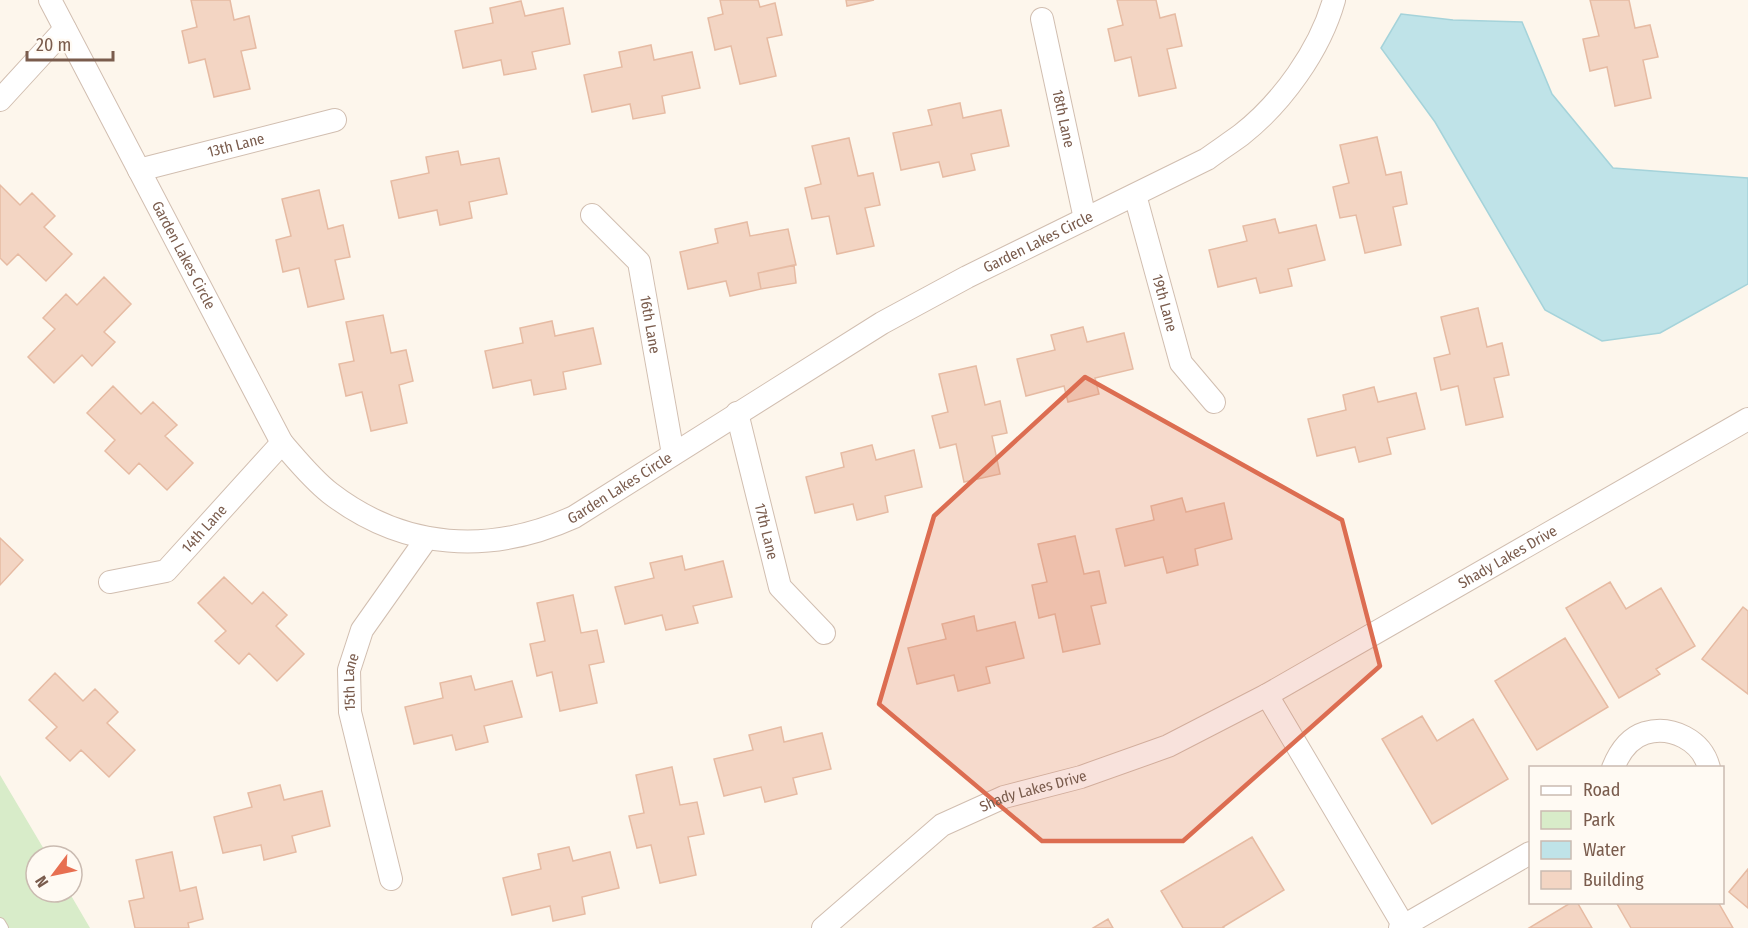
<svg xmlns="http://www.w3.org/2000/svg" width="1748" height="928" font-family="'Fira Sans Condensed',sans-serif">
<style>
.green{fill:#d8ecc9}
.water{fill:#bfe3e8;stroke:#a5d3da;stroke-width:1.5}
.building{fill:#f3d5c3;stroke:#e6bba3;stroke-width:1.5}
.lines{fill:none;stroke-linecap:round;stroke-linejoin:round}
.lane-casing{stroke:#d1beb0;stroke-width:12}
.street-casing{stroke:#d1beb0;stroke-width:24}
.lane{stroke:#fff;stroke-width:10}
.street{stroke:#fff;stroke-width:22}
.marked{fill:#dc6d51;fill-opacity:0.2;stroke:#dc6d51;stroke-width:4.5;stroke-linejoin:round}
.labels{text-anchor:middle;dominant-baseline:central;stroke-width:5;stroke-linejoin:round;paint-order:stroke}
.street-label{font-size:15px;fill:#7a5c4d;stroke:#fffaf3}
</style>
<rect width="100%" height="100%" fill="#fdf6ec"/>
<path class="green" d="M 0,775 L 48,856 L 36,856 L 36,892 L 69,892 L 90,928 L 0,928 Z"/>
<path class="water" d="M 1401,14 L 1453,20 L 1522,22 L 1552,94 L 1613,168 L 1748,178 L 1748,284 L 1660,333 L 1602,341 L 1545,310 L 1435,122 L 1381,48 Z"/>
<path class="building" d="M 191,0 L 230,0 L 234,20 L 249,16 L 256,48 L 241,51 L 250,89 L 214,97 L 205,59 L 189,63 L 182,31 L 197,27 Z
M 720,0 L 758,0 L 760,7 L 775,3 L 782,35 L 767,38 L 776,76 L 740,84 L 731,46 L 715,50 L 708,18 L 723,14 Z
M 846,0 L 874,0 L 847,6 Z
M 1117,0 L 1156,0 L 1160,18 L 1175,14 L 1182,46 L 1167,49 L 1176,88 L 1139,96 L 1131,57 L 1115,61 L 1108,29 L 1123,25 Z
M 1590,0 L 1629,0 L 1635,28 L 1650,25 L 1658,57 L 1643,60 L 1651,98 L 1615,106 L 1607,67 L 1590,71 L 1583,39 L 1599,36 Z
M 521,1 L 525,16 L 563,8 L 570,44 L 532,52 L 536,69 L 504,75 L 501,60 L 463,68 L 455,31 L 493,23 L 490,8 Z
M 651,45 L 654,60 L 692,52 L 700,88 L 662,96 L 665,113 L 633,119 L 630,104 L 592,112 L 584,75 L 622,67 L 619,52 Z
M 960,103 L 963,118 L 1001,110 L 1009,146 L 971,154 L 975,170 L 943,177 L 939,162 L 901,170 L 893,133 L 932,125 L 928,110 Z
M 1377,137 L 1386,175 L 1401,172 L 1407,204 L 1393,207 L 1401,245 L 1365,253 L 1356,215 L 1340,218 L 1333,187 L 1349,183 L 1340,145 Z
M 849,138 L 858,176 L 873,173 L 880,205 L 865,208 L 874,246 L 837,254 L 829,216 L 812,219 L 805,188 L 821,184 L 812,146 Z
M 458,151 L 461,165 L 499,158 L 507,194 L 469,202 L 472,218 L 440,225 L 437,210 L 399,218 L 391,181 L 429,173 L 426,157 Z
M 0,185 L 20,205 L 32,193 L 55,216 L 44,227 L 72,254 L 46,281 L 18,254 L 7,265 L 0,258 Z
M 319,190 L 328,229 L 343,225 L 350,257 L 335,260 L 344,299 L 308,307 L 299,268 L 283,272 L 276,240 L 291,236 L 282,199 Z
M 1275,219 L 1279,233 L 1316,225 L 1325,260 L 1288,269 L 1292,286 L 1260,293 L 1256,278 L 1218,287 L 1209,250 L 1247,241 L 1243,226 Z
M 747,222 L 750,236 L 788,229 L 796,265 L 758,273 L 761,289 L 730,296 L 726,281 L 688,289 L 680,252 L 718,243 L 715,229 Z
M 794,265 L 796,283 L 761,289 L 758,273 Z
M 104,277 L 131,304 L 104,332 L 115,342 L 92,366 L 82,355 L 54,383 L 28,357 L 55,329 L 43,318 L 66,294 L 77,305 Z
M 1478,308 L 1487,347 L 1502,343 L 1509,375 L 1494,378 L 1503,417 L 1466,425 L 1458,386 L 1441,390 L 1434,358 L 1450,354 L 1441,317 Z
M 383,315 L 391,353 L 406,350 L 413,381 L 399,385 L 407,423 L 371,431 L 362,392 L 346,396 L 339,364 L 354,361 L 346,322 Z
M 552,321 L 555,336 L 593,328 L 601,364 L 563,372 L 566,389 L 534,395 L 531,380 L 493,388 L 485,351 L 523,343 L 520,328 Z
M 1083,327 L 1087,342 L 1124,333 L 1133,369 L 1095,378 L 1099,394 L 1068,402 L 1064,386 L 1026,396 L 1017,359 L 1055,350 L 1051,335 Z
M 976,366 L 985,405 L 1000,401 L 1007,433 L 992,436 L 1000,474 L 964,482 L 956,444 L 940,448 L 932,416 L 948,412 L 939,374 Z
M 113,386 L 141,414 L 153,402 L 177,425 L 165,436 L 193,463 L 167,490 L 139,463 L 129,474 L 105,451 L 115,440 L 87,413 Z
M 1374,387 L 1378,402 L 1416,393 L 1425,429 L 1387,438 L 1391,454 L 1359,462 L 1355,447 L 1317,456 L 1308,419 L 1346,410 L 1343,395 Z
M 872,445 L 876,460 L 914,450 L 922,487 L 885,496 L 888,512 L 857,520 L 853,504 L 815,513 L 806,477 L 844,467 L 841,453 Z
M 1182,498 L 1186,512 L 1224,503 L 1232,539 L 1195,549 L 1198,565 L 1167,573 L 1163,557 L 1125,566 L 1116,529 L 1154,520 L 1151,506 Z
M 1075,536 L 1084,574 L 1099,571 L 1106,603 L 1091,606 L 1100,644 L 1063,652 L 1055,614 L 1039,618 L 1032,585 L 1047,582 L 1038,544 Z
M 0,538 L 23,560 L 0,585 Z
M 682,556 L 685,570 L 723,561 L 732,597 L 693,606 L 698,623 L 666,630 L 662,615 L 625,624 L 615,587 L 654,578 L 650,563 Z
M 224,577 L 252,604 L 263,592 L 287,615 L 276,626 L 304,654 L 277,681 L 249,653 L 239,664 L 215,641 L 226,631 L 198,603 Z
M 1610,582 L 1626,609 L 1661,588 L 1695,646 L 1656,669 L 1660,674 L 1619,698 L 1566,608 Z
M 573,595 L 581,633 L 597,630 L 604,662 L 589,665 L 597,703 L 560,711 L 552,672 L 537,676 L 530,644 L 545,641 L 537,603 Z
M 1743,607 L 1748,611 L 1748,694 L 1702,659 Z
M 974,616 L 977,631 L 1015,622 L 1024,658 L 986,667 L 990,683 L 958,691 L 954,675 L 917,684 L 908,648 L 946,639 L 942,624 Z
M 1565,638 L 1608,707 L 1537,750 L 1495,681 Z
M 55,673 L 83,701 L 95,689 L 118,712 L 107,723 L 135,750 L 109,777 L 81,750 L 70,761 L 46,738 L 57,727 L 29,700 Z
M 471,676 L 475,690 L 512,681 L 522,717 L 484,726 L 488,742 L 456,750 L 452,735 L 414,744 L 405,707 L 443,698 L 440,683 Z
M 1422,716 L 1437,741 L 1473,719 L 1508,779 L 1432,824 L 1382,739 Z
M 781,727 L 784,742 L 822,733 L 831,769 L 793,778 L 797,794 L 765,802 L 761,787 L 724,796 L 714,759 L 753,750 L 749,735 Z
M 672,767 L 680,805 L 697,802 L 704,834 L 688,837 L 696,875 L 660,883 L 651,845 L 637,848 L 629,816 L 644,813 L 636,775 Z
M 280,785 L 284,800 L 322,791 L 330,826 L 292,836 L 296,852 L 264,860 L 261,845 L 223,853 L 214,817 L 252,807 L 248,793 Z
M 1252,837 L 1284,890 L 1223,927 L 1224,928 L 1183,928 L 1161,891 Z
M 569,847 L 573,861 L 610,852 L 619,888 L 582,897 L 585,914 L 553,921 L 550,906 L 512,915 L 503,878 L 541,869 L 538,854 Z
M 172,852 L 180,891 L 196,887 L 203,919 L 188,923 L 189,928 L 135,928 L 129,901 L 144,898 L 136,860 Z
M 1748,869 L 1748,908 L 1729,892 Z
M 1572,902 L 1577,902 L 1592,928 L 1529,928 Z
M 1616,902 L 1718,902 L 1733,928 L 1631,928 Z
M 1108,919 L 1113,928 L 1093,928 Z"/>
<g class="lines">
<defs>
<path id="lane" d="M 0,923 L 3,928"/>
<g id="street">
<path id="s1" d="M 50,0 L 282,443 C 297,460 312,479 330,493 C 404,550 490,555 574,517 L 882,323 L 967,277 L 1207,159 C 1218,151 1230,143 1241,135 C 1282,103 1320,50 1334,0"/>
<path id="s2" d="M 1042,19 L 1085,219"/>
<path d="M 0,100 L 65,29"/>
<path id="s3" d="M 139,170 L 335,120"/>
<path id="s4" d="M 1135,195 L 1181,363 L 1214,402"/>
<path id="s5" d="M 592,215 L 639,262 L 673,454"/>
<path id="s6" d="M 737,413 L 780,587 L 824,633"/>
<path id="s7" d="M 110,582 L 166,571 L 282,443"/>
<path d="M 1267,695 L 1405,928"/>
<path d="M 1613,768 C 1619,753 1629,738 1645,733 C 1671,725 1702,740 1709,768"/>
<path id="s8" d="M 391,879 L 350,712 L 349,670 L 362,630 L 427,538"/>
<path id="s9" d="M 823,928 L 942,825 L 1004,797 L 1081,777 L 1168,746 L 1267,695 L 1748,419"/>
<path d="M 1400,928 L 1530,853"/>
</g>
</defs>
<use href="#lane" class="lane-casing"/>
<use href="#street" class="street-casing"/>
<use href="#lane" class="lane"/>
<use href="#street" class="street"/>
</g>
<path class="marked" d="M 1085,377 L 1342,520 L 1380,666 L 1183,841 L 1042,841 L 879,704 L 934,516 Z"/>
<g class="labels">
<g class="street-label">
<text stroke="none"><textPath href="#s2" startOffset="102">18th Lane</textPath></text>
<text stroke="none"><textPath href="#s3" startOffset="100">13th Lane</textPath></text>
<text stroke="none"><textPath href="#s1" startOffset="1368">Garden Lakes Circle</textPath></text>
<text stroke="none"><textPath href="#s1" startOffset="288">Garden Lakes Circle</textPath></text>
<text stroke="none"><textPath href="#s4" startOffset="112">19th Lane</textPath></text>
<text stroke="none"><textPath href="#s5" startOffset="130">16th Lane</textPath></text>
<text stroke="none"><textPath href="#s1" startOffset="882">Garden Lakes Circle</textPath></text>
<text stroke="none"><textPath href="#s7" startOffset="114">14th Lane</textPath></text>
<text stroke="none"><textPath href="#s6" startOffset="122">17th Lane</textPath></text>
<text stroke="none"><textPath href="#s9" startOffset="786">Shady Lakes Drive</textPath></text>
<text stroke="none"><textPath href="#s8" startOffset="202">15th Lane</textPath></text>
<text stroke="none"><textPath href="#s9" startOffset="255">Shady Lakes Drive</textPath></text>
</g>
</g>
<rect x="1529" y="766" width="195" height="138" fill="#fffaf3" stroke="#cabbb1" stroke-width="1.5"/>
<rect x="1541" y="786" width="30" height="9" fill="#ffffff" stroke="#cabbb1" stroke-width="1.5"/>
<text x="1583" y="796" font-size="18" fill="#7a5c4d">Road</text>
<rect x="1541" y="811" width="30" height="18" fill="#d8ecc9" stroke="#cabbb1" stroke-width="1.5"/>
<text x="1583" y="826" font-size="18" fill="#7a5c4d">Park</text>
<rect x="1541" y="841" width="30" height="18" fill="#bfe3e8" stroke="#cabbb1" stroke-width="1.5"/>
<text x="1583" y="856" font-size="18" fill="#7a5c4d">Water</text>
<rect x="1541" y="871" width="30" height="18" fill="#f3d5c3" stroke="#cabbb1" stroke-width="1.5"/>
<text x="1583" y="886" font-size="18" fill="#7a5c4d">Building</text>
<g transform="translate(54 874) rotate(238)"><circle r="28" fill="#fffaf3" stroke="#cabbb1" stroke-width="1.5"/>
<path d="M0-4.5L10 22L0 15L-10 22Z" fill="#e76f51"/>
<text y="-9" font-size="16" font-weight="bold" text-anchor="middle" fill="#7a5c4d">N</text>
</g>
<path d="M27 51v9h86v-9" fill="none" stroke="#7a5c4d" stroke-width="3"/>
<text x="36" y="51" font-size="18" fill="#7a5c4d" stroke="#fffaf3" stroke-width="4.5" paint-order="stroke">20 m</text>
</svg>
